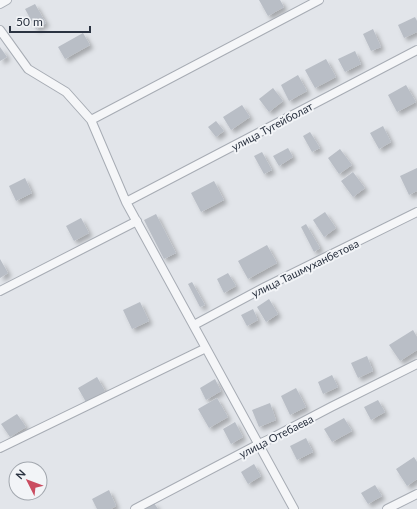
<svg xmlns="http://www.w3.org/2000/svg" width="417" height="509" font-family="Lato,sans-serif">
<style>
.building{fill:#b9bec6;filter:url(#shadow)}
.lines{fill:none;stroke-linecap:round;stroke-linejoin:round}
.minor-casing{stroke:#a7acb4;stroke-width:10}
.minor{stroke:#f5f6f8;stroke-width:8}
.labels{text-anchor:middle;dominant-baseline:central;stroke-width:4;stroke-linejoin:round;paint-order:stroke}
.street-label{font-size:11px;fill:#2b3341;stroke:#f2f4f7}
</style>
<defs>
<filter id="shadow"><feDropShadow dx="3.5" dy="3.5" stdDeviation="2" flood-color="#0004"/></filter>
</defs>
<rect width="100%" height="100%" fill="#e2e5ea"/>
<path class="building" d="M 259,0 L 280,0 L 284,7 L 268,16 Z
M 35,4 L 46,23 L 36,29 L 25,9 Z
M 415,17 L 417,21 L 417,32 L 404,38 L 398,25 Z
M 373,29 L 381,47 L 371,51 L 363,34 Z
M 83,33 L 90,45 L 65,59 L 58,47 Z
M 0,47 L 7,57 L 0,61 Z
M 355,51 L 361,64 L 345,72 L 338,59 Z
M 326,59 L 336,77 L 315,88 L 305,70 Z
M 298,75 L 307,91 L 289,101 L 281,85 Z
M 406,85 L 416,102 L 397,112 L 388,95 Z
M 273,88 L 283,101 L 269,112 L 259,99 Z
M 242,105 L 250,117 L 231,130 L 223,117 Z
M 216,121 L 224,131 L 216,137 L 208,127 Z
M 383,126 L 391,142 L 379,149 L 370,133 Z
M 310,132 L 320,148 L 312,152 L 303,136 Z
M 288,148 L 293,157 L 279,166 L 273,156 Z
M 340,149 L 352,165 L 339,174 L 328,158 Z
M 262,152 L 272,170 L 264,174 L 254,156 Z
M 417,168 L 417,191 L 409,195 L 400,176 Z
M 353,172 L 365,188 L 353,197 L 341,181 Z
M 25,178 L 32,193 L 16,201 L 9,186 Z
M 214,181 L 224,200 L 201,212 L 191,193 Z
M 325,212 L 336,228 L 324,237 L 313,220 Z
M 156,214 L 176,253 L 164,259 L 144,220 Z
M 81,218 L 89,233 L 74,241 L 66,226 Z
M 306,224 L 320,248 L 314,252 L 301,227 Z
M 267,245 L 277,263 L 248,279 L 238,261 Z
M 0,259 L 8,273 L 0,278 Z
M 228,273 L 236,286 L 224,293 L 217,279 Z
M 192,282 L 205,305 L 200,307 L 188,284 Z
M 269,299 L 278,314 L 266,322 L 257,307 Z
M 140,302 L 149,321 L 132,329 L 123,310 Z
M 253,309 L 258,320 L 247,326 L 241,315 Z
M 413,330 L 417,337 L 417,350 L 400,361 L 389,345 Z
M 367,356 L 373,371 L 358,378 L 351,363 Z
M 332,375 L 338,387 L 323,394 L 318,382 Z
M 97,377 L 105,391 L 86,402 L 78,388 Z
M 215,379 L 221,391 L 206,400 L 200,388 Z
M 296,388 L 306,407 L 290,415 L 281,396 Z
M 217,398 L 228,417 L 209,428 L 198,409 Z
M 378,400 L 385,412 L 371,420 L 364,407 Z
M 270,403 L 276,420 L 259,427 L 252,410 Z
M 17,414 L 26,427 L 10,437 L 1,424 Z
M 344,418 L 352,431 L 332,442 L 324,429 Z
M 235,422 L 243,437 L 231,444 L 223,429 Z
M 306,438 L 313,452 L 297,460 L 290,446 Z
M 414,457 L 417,462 L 417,479 L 407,486 L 396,469 Z
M 254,464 L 261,476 L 248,484 L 241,472 Z
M 375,485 L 382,496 L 368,504 L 361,493 Z
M 109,490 L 116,506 L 111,509 L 97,509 L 92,499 Z
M 154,503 L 158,509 L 143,509 Z"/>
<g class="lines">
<defs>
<path id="minor" d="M 0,4 L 7,0
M 0,30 L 28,69 L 66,92 L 91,120 L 126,202 L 294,509
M 91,120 L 319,0
M 126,202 L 417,50
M 0,291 L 137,221
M 194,325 L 265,287 L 417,212
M 0,448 L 206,348
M 135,509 L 259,444 L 270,439 L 331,407 L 417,364
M 387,509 L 417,494"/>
</defs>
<use href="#minor" class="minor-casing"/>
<use href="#minor" class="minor"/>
</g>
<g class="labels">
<g class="street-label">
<text transform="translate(272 126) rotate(-28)">улица Тугейболат</text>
<text transform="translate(305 268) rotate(-26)">улица Ташмуханбетова</text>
<text transform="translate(276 436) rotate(-27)">улица Отебаева</text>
</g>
</g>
<g transform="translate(28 481) rotate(312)"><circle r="19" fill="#f2f4f7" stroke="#a2a7ae"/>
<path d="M0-3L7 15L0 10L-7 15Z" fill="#ca4c60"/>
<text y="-6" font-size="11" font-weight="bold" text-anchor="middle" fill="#2b3341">N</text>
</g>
<path d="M10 26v6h80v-6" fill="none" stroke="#2b3341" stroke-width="2"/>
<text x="16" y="26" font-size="12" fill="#2b3341" stroke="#f2f4f7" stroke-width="3" paint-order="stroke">50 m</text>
</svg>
